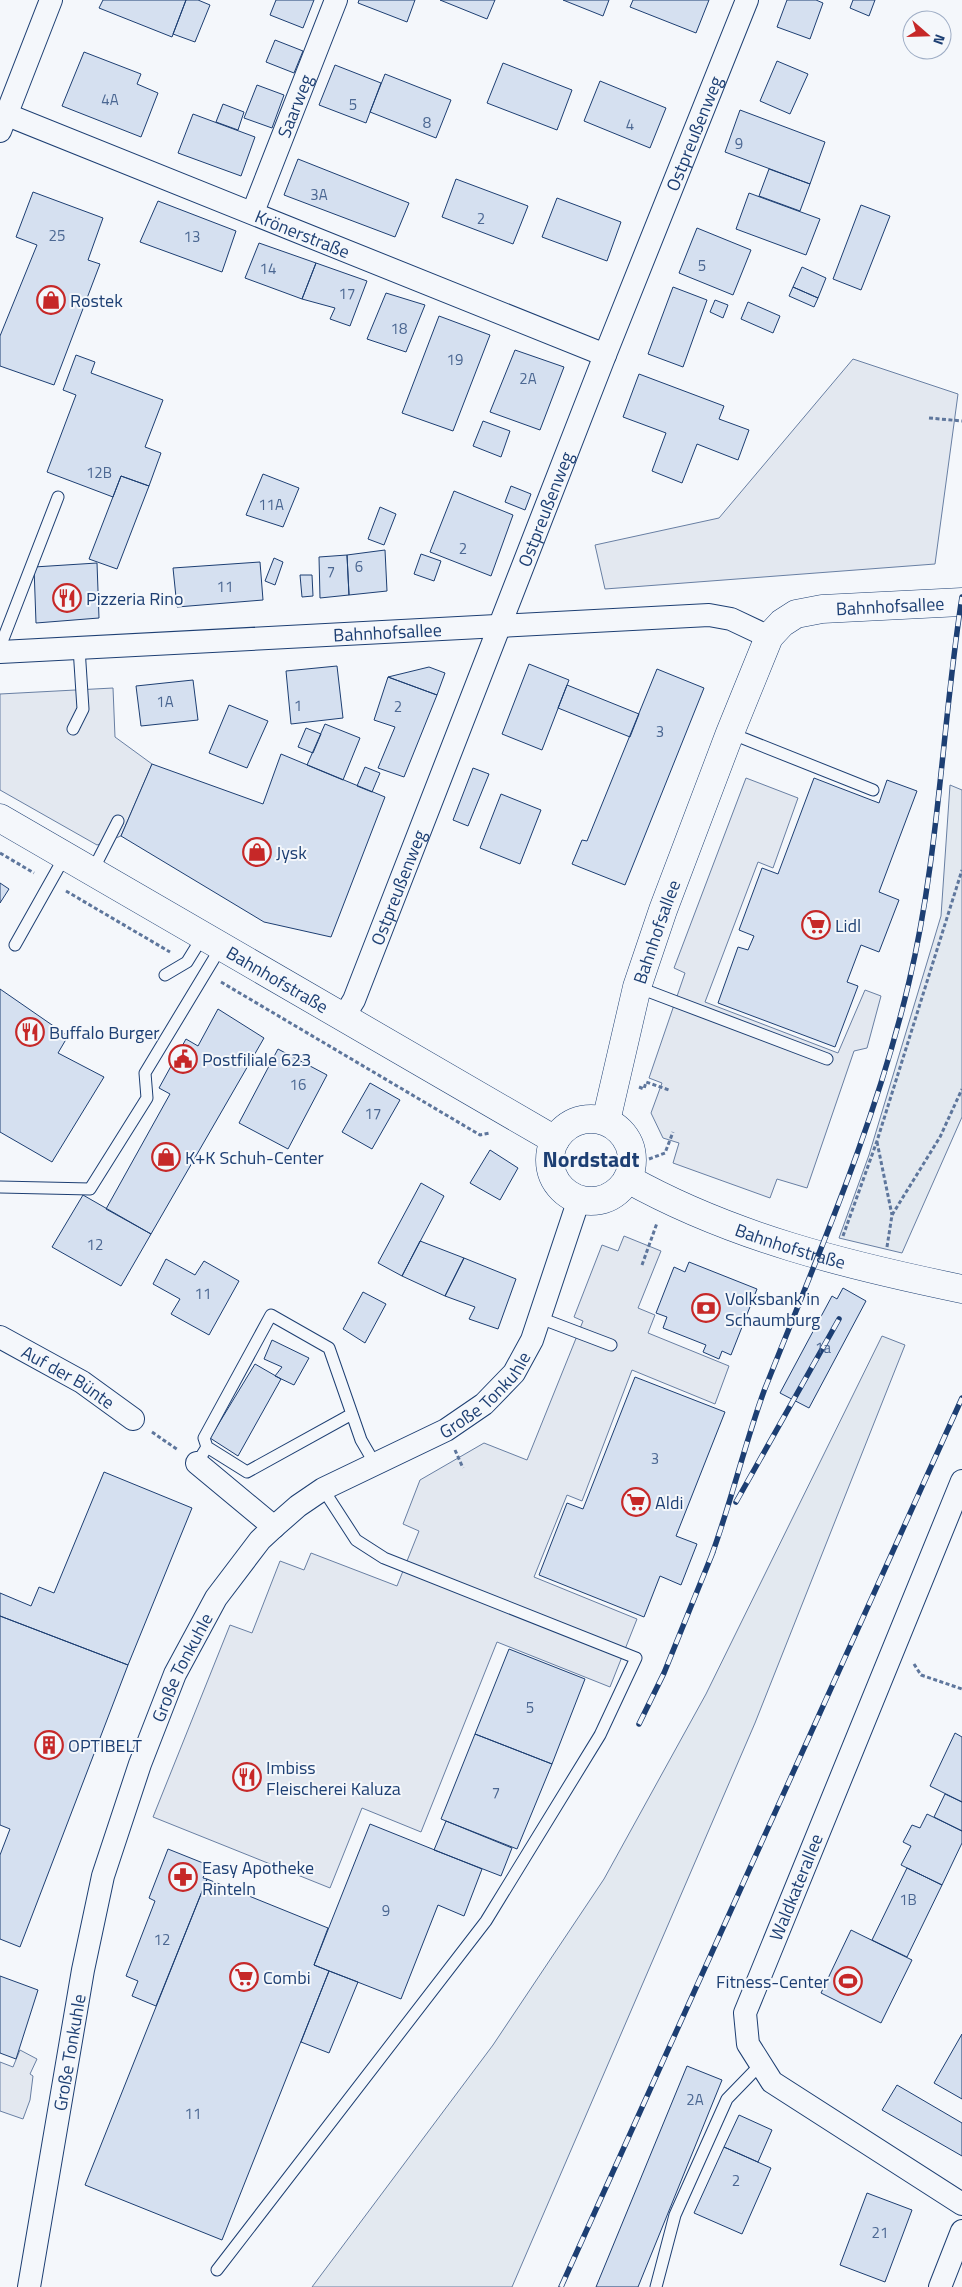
<svg xmlns="http://www.w3.org/2000/svg" width="962" height="2287" font-family="'Titillium Web',sans-serif">
<style>
.green{fill:#e3e9f0;stroke:#687fa3}
.parking{fill:#e3e8f0;stroke:#687fa3}
.building{fill:#d5e0f0;stroke:#1d3f73}
.lines{fill:none;stroke-linecap:round;stroke-linejoin:round}
.service-casing{stroke:#1d3f73;stroke-width:13}
.minor-casing{stroke:#1d3f73;stroke-width:24}
.tertiary-casing{stroke:#1d3f73;stroke-width:29}
.secondary-casing{stroke:#1d3f73;stroke-width:29}
.path{stroke:#5e769c;stroke-width:3;stroke-dasharray:4 2.5;stroke-linecap:butt}
.service{stroke:#f4f7fb;stroke-width:11}
.minor{stroke:#f4f7fb;stroke-width:22}
.tertiary{stroke:#f4f7fb;stroke-width:28}
.secondary{stroke:#f4f7fb;stroke-width:28}
.rail-casing{stroke:#1d3f73;stroke-width:5.5}
.rail{stroke:#f4f7fb;stroke-width:4;stroke-dasharray:11;stroke-linecap:butt}
.labels{text-anchor:middle;dominant-baseline:central;stroke-width:4;stroke-linejoin:round;paint-order:stroke}
.number-label{font-size:15px;fill:#4b6792}
.street-label{font-size:18px;fill:#1d3f73;stroke:#f4f7fb}
.poi-label{font-size:18px;fill:#1d3f73;stroke:#f4f7fb;text-anchor:start}
.district-label{font-size:22px;font-weight:bold;fill:#1d3f73;stroke:#f4f7fb}
</style>
<rect width="100%" height="100%" fill="#f4f7fb"/>
<path class="green" d="M 950,785 L 962,790 L 962,1117 L 902,1253 L 839,1238 L 869,1155 L 941,916 Z
M 882,1336 L 905,1345 L 755,1723 L 512,2287 L 312,2287 L 493,2045 L 604,1879 L 706,1694 Z"/>
<path class="parking" d="M 853,359 L 958,394 L 935,564 L 605,589 L 595,545 L 719,518 Z
M 113,688 L 115,737 L 152,764 L 121,836 L 97,845 L 0,790 L 0,694 Z
M 746,778 L 798,798 L 773,868 L 758,862 L 705,1002 L 838,1053 L 865,990 L 881,996 L 867,1048 L 854,1051 L 807,1188 L 777,1179 L 770,1198 L 673,1163 L 679,1143 L 663,1138 L 651,1113 L 662,1083 L 649,1078 L 685,973 L 674,968 Z
M 624,1236 L 661,1251 L 638,1308 L 655,1315 L 648,1333 L 729,1366 L 715,1404 L 632,1370 L 582,1501 L 567,1495 L 534,1577 L 637,1619 L 610,1687 L 497,1642 L 421,1832 L 362,1808 L 330,1888 L 153,1817 L 230,1625 L 252,1633 L 280,1561 L 304,1570 L 311,1553 L 397,1586 L 419,1531 L 403,1524 L 420,1480 L 484,1443 L 527,1460 L 583,1321 L 574,1317 L 602,1245 L 618,1251 Z
M 20,2050 L 37,2059 L 30,2074 L 33,2076 L 30,2100 L 23,2119 L 0,2111 L 0,2062 L 13,2067 Z"/>
<path class="building" d="M 103,0 L 186,0 L 172,37 L 99,8 Z
M 186,0 L 198,0 L 210,5 L 195,42 L 173,34 Z
M 276,0 L 314,0 L 303,28 L 270,15 Z
M 359,0 L 415,0 L 407,22 L 358,3 Z
M 440,0 L 495,0 L 487,19 Z
M 563,0 L 609,0 L 603,16 Z
M 633,0 L 709,0 L 696,33 L 630,7 Z
M 787,0 L 816,0 L 823,3 L 810,39 L 777,27 Z
M 853,0 L 875,0 L 869,16 L 850,8 Z
M 275,40 L 303,51 L 294,73 L 266,62 Z
M 84,52 L 141,74 L 137,84 L 158,93 L 141,137 L 62,106 Z
M 777,61 L 808,74 L 790,114 L 760,101 Z
M 503,63 L 572,90 L 557,130 L 487,103 Z
M 335,65 L 381,83 L 366,123 L 319,105 Z
M 385,74 L 451,100 L 436,138 L 370,112 Z
M 600,81 L 666,108 L 650,148 L 584,121 Z
M 257,85 L 284,95 L 272,128 L 244,118 Z
M 223,104 L 244,112 L 238,130 L 216,122 Z
M 740,110 L 825,142 L 810,184 L 725,152 Z
M 193,114 L 255,137 L 241,176 L 178,153 Z
M 298,159 L 409,203 L 395,237 L 284,195 Z
M 769,169 L 810,184 L 800,211 L 759,196 Z
M 456,179 L 528,206 L 513,244 L 442,217 Z
M 33,192 L 103,218 L 88,260 L 100,264 L 54,385 L 0,366 L 0,336 L 37,245 L 16,237 Z
M 749,193 L 820,219 L 806,255 L 736,229 Z
M 557,198 L 621,222 L 607,261 L 542,237 Z
M 158,201 L 236,231 L 222,272 L 140,242 Z
M 861,205 L 890,216 L 861,290 L 833,279 Z
M 697,228 L 751,250 L 733,295 L 679,273 Z
M 259,243 L 316,263 L 302,299 L 245,278 Z
M 316,263 L 367,281 L 350,326 L 330,319 L 335,308 L 302,299 Z
M 802,267 L 826,278 L 818,298 L 793,287 Z
M 673,287 L 707,300 L 683,367 L 648,354 Z
M 793,287 L 818,298 L 814,307 L 789,296 Z
M 386,293 L 425,305 L 406,352 L 367,339 Z
M 715,300 L 728,305 L 723,318 L 710,312 Z
M 748,302 L 780,316 L 773,333 L 741,319 Z
M 439,316 L 490,335 L 453,431 L 402,413 Z
M 515,350 L 564,367 L 540,430 L 490,412 Z
M 76,355 L 95,362 L 91,373 L 163,400 L 145,447 L 161,453 L 149,486 L 121,476 L 113,497 L 47,472 L 76,395 L 63,390 Z
M 639,374 L 724,406 L 719,419 L 749,430 L 738,460 L 697,444 L 682,483 L 652,471 L 666,433 L 623,417 Z
M 483,421 L 510,431 L 501,457 L 473,446 Z
M 263,474 L 299,488 L 283,527 L 246,515 Z
M 121,476 L 149,486 L 117,569 L 89,559 Z
M 511,486 L 531,494 L 525,510 L 505,502 Z
M 454,491 L 513,515 L 491,576 L 430,552 Z
M 380,507 L 396,514 L 384,545 L 368,539 Z
M 385,550 L 387,591 L 349,595 L 347,555 Z
M 421,554 L 441,561 L 434,581 L 414,574 Z
M 347,555 L 349,595 L 320,598 L 319,557 Z
M 274,558 L 283,562 L 275,585 L 265,581 Z
M 260,562 L 263,600 L 177,607 L 173,568 Z
M 97,563 L 99,618 L 36,623 L 34,567 Z
M 300,575 L 312,575 L 313,596 L 302,597 Z
M 529,664 L 569,680 L 542,750 L 502,734 Z
M 337,666 L 343,718 L 291,724 L 286,671 Z
M 429,667 L 445,673 L 437,695 L 388,677 Z
M 657,669 L 704,688 L 625,885 L 572,864 L 582,840 L 587,841 Z
M 388,677 L 437,695 L 404,777 L 378,768 L 395,727 L 374,720 Z
M 193,680 L 198,720 L 141,726 L 136,686 Z
M 567,685 L 639,714 L 630,737 L 558,708 Z
M 229,705 L 268,721 L 247,768 L 209,753 Z
M 325,724 L 360,738 L 343,780 L 307,765 Z
M 306,728 L 321,734 L 313,753 L 298,747 Z
M 281,754 L 385,797 L 331,937 L 264,922 L 121,836 L 152,764 L 263,804 Z
M 365,767 L 380,773 L 372,792 L 357,786 Z
M 473,768 L 489,774 L 468,826 L 453,820 Z
M 814,778 L 879,803 L 887,780 L 917,791 L 879,892 L 899,900 L 879,952 L 861,945 L 847,982 L 858,986 L 835,1047 L 718,1003 L 738,947 L 748,950 L 754,936 L 739,930 L 762,868 L 778,874 Z
M 501,794 L 541,810 L 520,864 L 480,848 Z
M 0,883 L 9,889 L 0,903 Z
M 0,989 L 68,1036 L 58,1053 L 104,1077 L 52,1162 L 0,1132 Z
M 218,1009 L 264,1038 L 151,1234 L 106,1209 L 170,1094 L 159,1088 L 186,1039 L 198,1046 Z
M 278,1049 L 327,1075 L 288,1149 L 239,1123 Z
M 370,1083 L 400,1100 L 372,1149 L 342,1132 Z
M 490,1150 L 518,1168 L 500,1200 L 470,1183 Z
M 421,1183 L 444,1196 L 402,1276 L 378,1263 Z
M 83,1195 L 151,1234 L 121,1286 L 52,1247 Z
M 420,1241 L 464,1258 L 445,1296 L 402,1276 Z
M 464,1258 L 516,1279 L 498,1329 L 469,1319 L 475,1307 L 445,1296 Z
M 166,1259 L 195,1275 L 204,1261 L 239,1281 L 209,1335 L 171,1314 L 180,1299 L 153,1284 Z
M 689,1262 L 757,1289 L 731,1355 L 722,1351 L 719,1359 L 703,1352 L 706,1345 L 663,1328 L 667,1317 L 656,1313 L 674,1267 L 685,1272 Z
M 843,1288 L 866,1301 L 809,1408 L 780,1393 L 832,1296 L 837,1299 Z
M 363,1292 L 386,1304 L 365,1343 L 343,1329 Z
M 272,1340 L 309,1358 L 294,1385 L 275,1376 L 282,1367 L 264,1359 Z
M 255,1364 L 281,1379 L 238,1456 L 210,1438 Z
M 635,1377 L 725,1412 L 676,1536 L 697,1544 L 681,1585 L 660,1576 L 644,1617 L 539,1575 L 567,1503 L 583,1509 Z
M 104,1472 L 192,1508 L 128,1665 L 0,1616 L 0,1593 L 31,1606 L 39,1587 L 54,1593 Z
M 0,1616 L 128,1665 L 20,1947 L 0,1939 L 0,1855 L 10,1829 L 0,1825 Z
M 509,1649 L 585,1679 L 552,1764 L 475,1734 Z
M 955,1733 L 962,1737 L 962,1802 L 930,1786 Z
M 475,1734 L 552,1764 L 517,1849 L 441,1819 Z
M 945,1794 L 962,1802 L 962,1831 L 934,1817 Z
M 927,1814 L 962,1831 L 962,1843 L 942,1885 L 901,1865 L 911,1846 L 903,1842 L 912,1825 L 920,1828 Z
M 446,1821 L 512,1848 L 501,1876 L 434,1850 Z
M 370,1824 L 482,1869 L 464,1916 L 438,1905 L 401,1999 L 314,1965 Z
M 168,1849 L 208,1865 L 203,1878 L 207,1879 L 156,2006 L 132,1996 L 138,1981 L 126,1976 L 155,1901 L 149,1898 Z
M 907,1868 L 942,1885 L 907,1957 L 872,1940 Z
M 207,1879 L 328,1928 L 314,1965 L 329,1971 L 222,2240 L 85,2185 Z
M 851,1930 L 912,1960 L 881,2023 L 821,1993 Z
M 329,1971 L 358,1982 L 329,2053 L 301,2042 Z
M 0,1976 L 38,1990 L 16,2059 L 0,2053 Z
M 962,2034 L 962,2099 L 934,2083 Z
M 687,2066 L 722,2080 L 638,2287 L 596,2287 Z
M 897,2085 L 962,2123 L 962,2156 L 882,2110 Z
M 739,2115 L 772,2130 L 758,2162 L 724,2147 Z
M 724,2147 L 771,2168 L 742,2234 L 694,2213 Z
M 867,2193 L 912,2210 L 885,2282 L 840,2265 Z"/>
<g class="lines">
<defs>
<path id="service" d="M 0,647 L 58,497
M 73,729 L 83,709 L 79,648
M 730,733 L 873,790
M 92,872 L 118,821
M 15,945 L 65,856
M 165,975 L 187,962 L 203,936
M 637,987 L 827,1059
M 0,1187 L 90,1189 L 147,1098 L 145,1073 L 221,947
M 540,1318 L 611,1345
M 352,1414 L 361,1440 L 375,1464
M 197,1463 L 207,1447 L 204,1438 L 271,1315 L 329,1348 L 352,1414 L 247,1472 L 207,1447
M 217,2270 L 486,1921 L 600,1735 L 636,1658 L 384,1558 L 356,1540 L 323,1489
M 656,2287 L 675,2215 L 727,2099 L 760,2065"/>
<g id="minor">
<path id="s1" d="M 0,112 L 605,355"/>
<path d="M 0,131 L 51,0"/>
<path id="s2" d="M 253,212 L 336,0"/>
<path id="s3" d="M 0,652 L 709,615 L 731,619 L 769,637"/>
<path id="s4" d="M 343,1018 L 354,1000 L 605,355 L 747,0"/>
<path id="s5" d="M 0,1337 L 82,1382 L 133,1419"/>
<path d="M 197,1463 L 274,1527"/>
<path d="M 962,1481 L 745,2013 L 748,2044 L 772,2082 L 962,2204"/>
<path id="s6" d="M 29,2287 L 83,1970 L 103,1876 L 140,1764 L 175,1674 L 216,1598 L 260,1540 L 274,1527 L 298,1506 L 323,1489 L 446,1430 L 484,1404 L 514,1373 L 532,1340 L 579,1199"/>
<path d="M 940,2287 L 962,2231"/>
</g>
<g id="tertiary">
<path id="s7" d="M 606,1121 L 637,987 L 663,910 L 730,733 L 769,637 L 782,623 L 796,614 L 822,609 L 962,602"/>
</g>
<g id="secondary">
<path id="s8" d="M 0,818 L 555,1140"/>
<circle cx="591" cy="1160" r="41"/>
<path id="s9" d="M 628,1179 C 732,1237 846,1265 962,1289"/>
</g>
</defs>
<use href="#service" class="service-casing"/>
<use href="#minor" class="minor-casing"/>
<use href="#tertiary" class="tertiary-casing"/>
<use href="#secondary" class="secondary-casing"/>
<path class="path" d="M 929,418 L 962,421
M 0,853 L 34,873
M 66,891 L 170,952
M 221,982 L 480,1135 L 490,1133
M 639,1087 L 644,1089 L 646,1082 L 669,1090
M 877,1142 L 892,1215
M 649,1159 L 665,1153 L 673,1132
M 843,1236 L 877,1141 L 962,870
M 887,1247 L 892,1215 L 940,1137 L 962,1089
M 642,1265 L 657,1223
M 152,1432 L 178,1450
M 455,1450 L 463,1468
M 914,1664 L 921,1675 L 962,1689"/>
<use href="#service" class="service"/>
<use href="#minor" class="minor"/>
<use href="#tertiary" class="tertiary"/>
<use href="#secondary" class="secondary"/>
<defs>
<path id="rail" d="M 736,1502 L 839,1319
M 711,1557 C 731,1503 744,1446 764,1391 C 817,1257 876,1123 909,982 C 939,856 942,725 962,597
M 639,1724 L 664,1673 L 713,1552
M 561,2287 L 962,1398"/>
</defs>
<use href="#rail" class="rail-casing"/>
<use href="#rail" class="rail"/>
</g>
<defs>
<symbol id="shop-ring" viewBox="-11 -11 22 22"><circle r="9.5" fill="#f4f7fb" stroke="#c62828" stroke-width="1.5"/><path d="M-5-2.5h2.3a2.7 3.5 0 0 1 5.4 0H5L5.5 6h-11ZM-1.5-2.5h3a1.5 2.3 0 0 0-3 0Z" fill="#c62828"/></symbol>
<symbol id="restaurant-ring" viewBox="-11 -11 22 22"><circle r="9.5" fill="#f4f7fb" stroke="#c62828" stroke-width="1.5"/><path d="M-5-6h1v4h1v-4h1v4h1v-4h1v5L-1.5 .5V6h-2V.5L-5-1ZM5-6V6H3V1.5H1.5Q1.5-4 5-6Z" fill="#c62828"/></symbol>
<symbol id="supermarket-ring" viewBox="-11 -11 22 22"><circle r="9.5" fill="#f4f7fb" stroke="#c62828" stroke-width="1.5"/><path d="M-6-5.5h2.5l.6 2H6L4.5 2H-2.5L-4.4-4H-6ZM-1.5 3.2a1.3 1.3 0 1 0 .1 0ZM3 3.2a1.3 1.3 0 1 0 .1 0Z" fill="#c62828"/></symbol>
<symbol id="civic-ring" viewBox="-11 -11 22 22"><circle r="9.5" fill="#f4f7fb" stroke="#c62828" stroke-width="1.5"/><path d="M-.6-6.5H3V-4.5H.6V-3L4-1V1h2V6H-6V1h2V-1L-.6-3ZM-1.2 2.5V6h2.4V2.5Z" fill="#c62828"/></symbol>
<symbol id="bank-ring" viewBox="-11 -11 22 22"><circle r="9.5" fill="#f4f7fb" stroke="#c62828" stroke-width="1.5"/><path d="M-6-4H6V4H-6ZM0-2.3a2.3 2.3 0 1 0 0 4.6a2.3 2.3 0 1 0 0-4.6Z" fill="#c62828"/></symbol>
<symbol id="building-ring" viewBox="-11 -11 22 22"><circle r="9.5" fill="#f4f7fb" stroke="#c62828" stroke-width="1.5"/><path d="M-4-6H4V6H1V3H-1V6H-4ZM-2.5-4.3h1.7v1.8h-1.7ZM.8-4.3h1.7v1.8H.8ZM-2.5-1h1.7V.8h-1.7ZM.8-1h1.7V.8H.8Z" fill="#c62828"/></symbol>
<symbol id="pharmacy-ring" viewBox="-11 -11 22 22"><circle r="9.5" fill="#f4f7fb" stroke="#c62828" stroke-width="1.5"/><path d="M-2-6h4v4h4v4h-4v4h-4v-4h-4v-4h4Z" fill="#c62828"/></symbol>
<symbol id="stadium-ring" viewBox="-11 -11 22 22"><circle r="9.5" fill="#f4f7fb" stroke="#c62828" stroke-width="1.5"/><path d="M0-5a6.5 5 0 1 0 0 10a6.5 5 0 1 0 0-10ZM-3.5-1.8h7v3.6h-7Z" fill="#c62828"/></symbol>
</defs>
<g fill-rule="evenodd">
<use href="#shop-ring" x="35" y="284" width="32" height="32"/>
<use href="#restaurant-ring" x="51" y="582" width="32" height="32"/>
<use href="#shop-ring" x="241" y="836" width="32" height="32"/>
<use href="#supermarket-ring" x="800" y="909" width="32" height="32"/>
<use href="#restaurant-ring" x="14" y="1016" width="32" height="32"/>
<use href="#civic-ring" x="167" y="1043" width="32" height="32"/>
<use href="#shop-ring" x="150" y="1141" width="32" height="32"/>
<use href="#bank-ring" x="690" y="1292" width="32" height="32"/>
<use href="#supermarket-ring" x="620" y="1486" width="32" height="32"/>
<use href="#building-ring" x="33" y="1729" width="32" height="32"/>
<use href="#restaurant-ring" x="231" y="1761" width="32" height="32"/>
<use href="#pharmacy-ring" x="167" y="1861" width="32" height="32"/>
<use href="#supermarket-ring" x="228" y="1961" width="32" height="32"/>
<use href="#stadium-ring" x="832" y="1965" width="32" height="32"/>
</g>
<g class="labels">
<g class="number-label">
<text x="110" y="99">4A</text>
<text x="353" y="104">5</text>
<text x="427" y="122">8</text>
<text x="630" y="124">4</text>
<text x="739" y="143">9</text>
<text x="319" y="194">3A</text>
<text x="481" y="218">2</text>
<text x="57" y="235">25</text>
<text x="192" y="236">13</text>
<text x="702" y="265">5</text>
<text x="268" y="268">14</text>
<text x="347" y="293">17</text>
<text x="399" y="328">18</text>
<text x="455" y="359">19</text>
<text x="528" y="378">2A</text>
<text x="99" y="472">12B</text>
<text x="271" y="504">11A</text>
<text x="463" y="548">2</text>
<text x="359" y="566">6</text>
<text x="331" y="571">7</text>
<text x="225" y="586">11</text>
<text x="165" y="701">1A</text>
<text x="298" y="705">1</text>
<text x="398" y="706">2</text>
<text x="660" y="731">3</text>
<text x="298" y="1084">16</text>
<text x="373" y="1113">17</text>
<text x="95" y="1244">12</text>
<text x="203" y="1293">11</text>
<text x="823" y="1347">1a</text>
<text x="655" y="1458">3</text>
<text x="530" y="1707">5</text>
<text x="496" y="1792">7</text>
<text x="908" y="1899">1B</text>
<text x="386" y="1910">9</text>
<text x="162" y="1939">12</text>
<text x="695" y="2099">2A</text>
<text x="193" y="2113">11</text>
<text x="736" y="2180">2</text>
<text x="880" y="2232">21</text>
</g>
<g class="street-label">
<text stroke="none"><textPath href="#s2" startOffset="114">Saarweg</textPath></text>
<text stroke="none"><textPath href="#s4" startOffset="952">Ostpreußenweg</textPath></text>
<text stroke="none"><textPath href="#s1" startOffset="326">Krönerstraße</textPath></text>
<text stroke="none"><textPath href="#s4" startOffset="548">Ostpreußenweg</textPath></text>
<text stroke="none"><textPath href="#s7" startOffset="642">Bahnhofsallee</textPath></text>
<text stroke="none"><textPath href="#s3" startOffset="388">Bahnhofsallee</textPath></text>
<text stroke="none"><textPath href="#s4" startOffset="142">Ostpreußenweg</textPath></text>
<text stroke="none"><textPath href="#s7" startOffset="196">Bahnhofsallee</textPath></text>
<text stroke="none"><textPath href="#s8" startOffset="321">Bahnhofstraße</textPath></text>
<text stroke="none"><textPath href="#s9" startOffset="176">Bahnhofstraße</textPath></text>
<text stroke="none"><textPath href="#s5" startOffset="79">Auf der Bünte</textPath></text>
<text stroke="none"><textPath href="#s6" startOffset="1062">Große Tonkuhle</textPath></text>
<text stroke="none"><textPath href="#s6" startOffset="641">Große Tonkuhle</textPath></text>
<text transform="translate(796 1887) rotate(-68)">Waldkaterallee</text>
<text stroke="none"><textPath href="#s6" startOffset="238">Große Tonkuhle</textPath></text>
</g>
<g class="poi-label">
<text x="70" y="300">Rostek</text>
<text x="86" y="598">Pizzeria Rino</text>
<text x="276" y="852">Jysk</text>
<text x="835" y="925">Lidl</text>
<text x="49" y="1032">Buffalo Burger</text>
<text x="202" y="1059">Postfiliale 623</text>
<text x="185" y="1157">K+K Schuh-Center</text>
<text x="725" y="1298">Volksbank in<tspan x="725" dy="21">Schaumburg</tspan></text>
<text x="655" y="1502">Aldi</text>
<text x="68" y="1745">OPTIBELT</text>
<text x="266" y="1767">Imbiss<tspan x="266" dy="21">Fleischerei Kaluza</tspan></text>
<text x="202" y="1867">Easy Apotheke<tspan x="202" dy="21">Rinteln</tspan></text>
<text x="263" y="1977">Combi</text>
<text x="829" y="1981" text-anchor="end">Fitness-Center</text>
</g>
<g class="district-label">
<text x="591" y="1159">Nordstadt</text>
</g>
</g>
<g transform="translate(927 35) rotate(110)"><circle r="24" fill="#f4f7fb" stroke="#9eadc5"/>
<path d="M0-4L9 19L0 12L-9 19Z" fill="#c62828"/>
<text y="-8" font-size="14" font-weight="bold" text-anchor="middle" fill="#1d3f73">N</text>
</g>
</svg>
